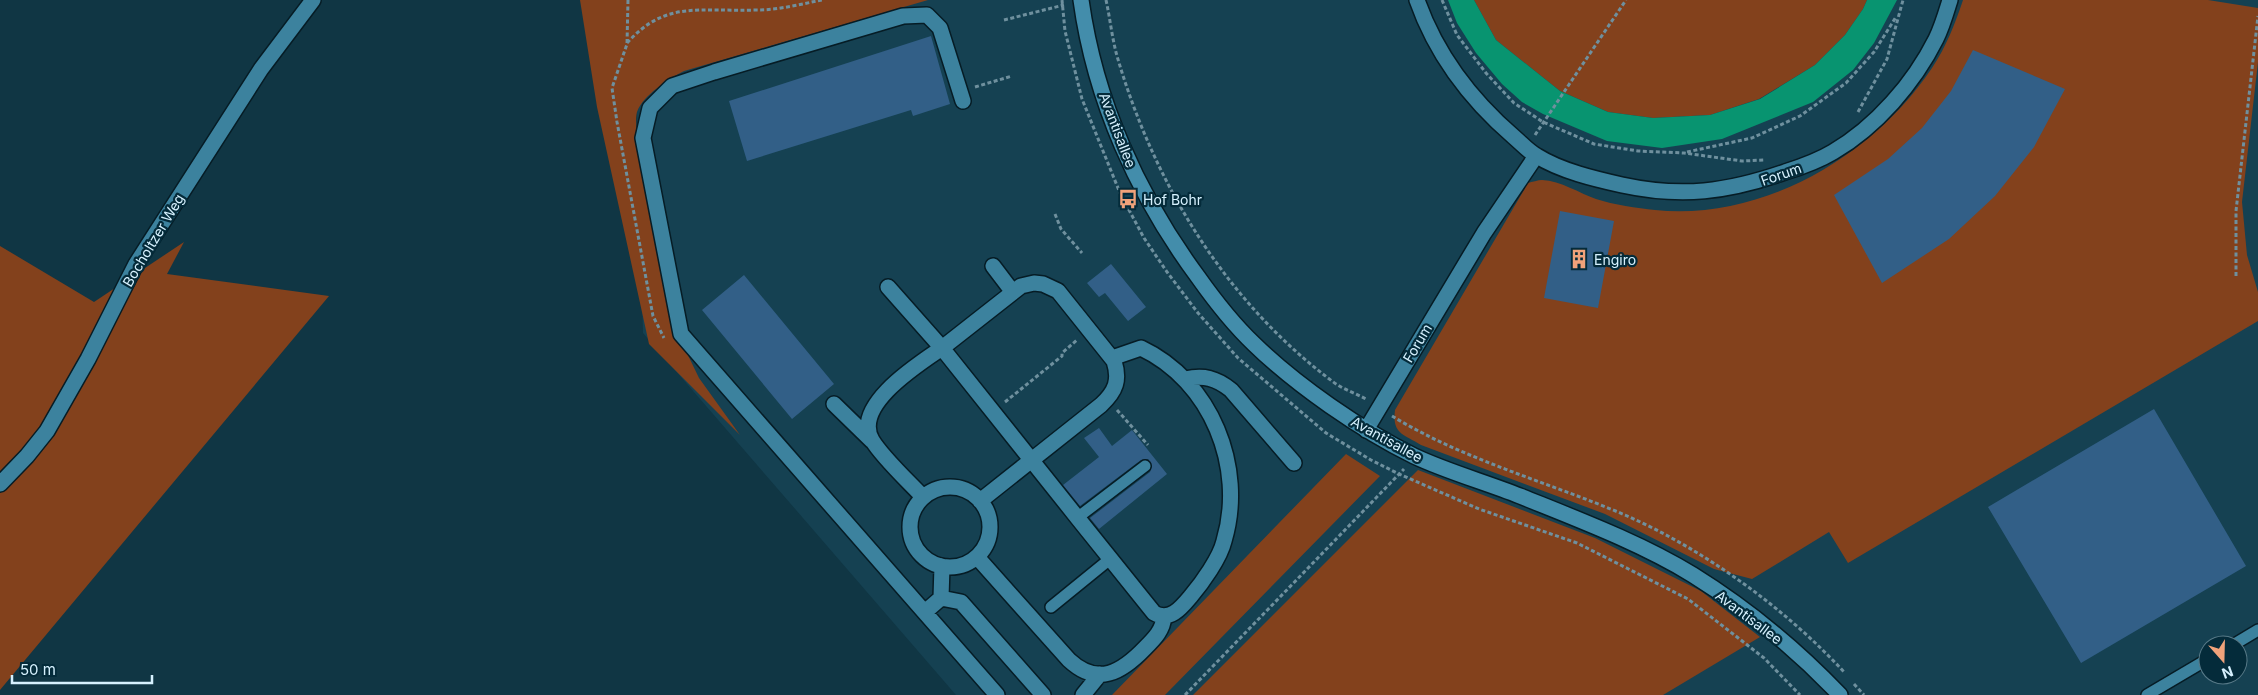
<svg xmlns="http://www.w3.org/2000/svg" width="2258" height="695" font-family="Inter,sans-serif">
<style>
.built{fill:#154152;fill-rule:evenodd}
.green{fill:#83411c}
.water{fill:#089470}
.building{fill:#325f87}
.lines{fill:none;stroke-linecap:round;stroke-linejoin:round}
.lane-casing{stroke:#061c25;stroke-width:14}
.street-casing{stroke:#061c25;stroke-width:18}
.secondary-casing{stroke:#061c25;stroke-width:18}
.path{stroke:#6f909e;stroke-width:3;stroke-dasharray:4 2.5;stroke-linecap:butt}
.lane{stroke:#3c829e;stroke-width:11}
.street{stroke:#3c829e;stroke-width:15}
.secondary{stroke:#438dab;stroke-width:15}
.labels{text-anchor:middle;dominant-baseline:central;stroke-width:4.5;stroke-linejoin:round;paint-order:stroke}
.street-label{font-size:14px;fill:#d6f1fe;stroke:#042b3a}
.poi-label{font-size:14px;fill:#d6f1fe;stroke:#042b3a;text-anchor:start}
</style>
<rect width="100%" height="100%" fill="#103644"/>
<path class="built" d="M 634,0 L 2258,0 L 2258,695 L 956,695 L 643,333 ZM 2208,645 L 2238,645 L 2238,675 L 2208,675 Z"/>
<path class="green" d="M 580,0 L 928,0 L 684,71 C 669,79 643,95 637,112 C 635,120 637,132 637,140 L 670,318 L 699,378 L 740,435 L 649,344 L 597,107 Z
M 1474,0 L 1867,0 L 1863,9 L 1845,35 L 1815,65 L 1759,99 L 1710,115 L 1653,118 L 1608,112 L 1560,91 L 1496,40 Z
M 1963,0 L 2208,0 L 2258,8 L 2258,62 L 2242,202 L 2247,255 L 2258,292 L 2258,321 L 1848,563 L 1829,532 L 1752,579 L 1714,569 L 1605,514 L 1421,445 C 1403,434 1392,434 1395,410 L 1528,183 C 1532,182 1538,180 1542,180 C 1561,181 1579,193 1596,199 C 1614,205 1637,208 1655,210 C 1763,221 1873,156 1932,68 C 1946,47 1955,24 1963,0 Z
M 184,242 L 167,274 L 329,296 L 0,690 L 0,246 L 94,302 Z
M 1346,454 L 1380,476 L 1165,695 L 1112,695 Z
M 1418,470 L 1595,538 L 1701,591 L 1760,637 L 1663,695 L 1193,695 Z"/>
<path class="water" d="M 1448,0 L 1474,0 L 1496,40 L 1560,91 L 1608,112 L 1653,118 L 1710,115 L 1760,99 L 1815,65 L 1845,35 L 1863,9 L 1867,0 L 1897,0 L 1874,43 L 1853,70 L 1813,102 L 1722,139 L 1662,148 L 1607,141 L 1543,114 L 1522,102 L 1502,84 L 1476,53 L 1457,23 Z"/>
<path class="building" d="M 931,36 L 950,104 L 913,116 L 911,110 L 747,161 L 729,101 Z
M 1973,50 L 2065,89 L 2034,147 L 1995,196 L 1949,239 L 1882,283 L 1834,195 L 1888,159 L 1922,128 L 1951,91 Z
M 1560,211 L 1614,221 L 1598,308 L 1544,298 Z
M 1111,264 L 1146,307 L 1128,321 L 1105,293 L 1099,297 L 1087,283 Z
M 744,275 L 834,384 L 792,419 L 702,310 Z
M 2154,409 L 2246,566 L 2081,663 L 1988,507 Z
M 1099,428 L 1112,446 L 1132,430 L 1167,474 L 1099,529 L 1090,518 L 1150,472 L 1152,466 L 1148,459 L 1141,460 L 1080,506 L 1063,485 L 1099,457 L 1084,438 Z"/>
<g class="lines">
<defs>
<path id="lane" d="M 1077,518 L 1145,466
M 1051,607 L 1110,559
M 2233,645 L 2258,630
M 2147,695 L 2208,659"/>
<path id="street" d="M 1417,0 C 1436,54 1471,100 1514,137 C 1521,143 1529,152 1537,156 C 1561,171 1595,179 1622,185 C 1682,198 1727,192 1785,172 C 1801,167 1818,161 1833,152 C 1876,127 1914,83 1936,39 C 1942,27 1946,13 1950,0
M 963,101 L 940,28 L 927,15 L 903,16 L 714,72 L 672,86 L 650,108 L 643,138 L 681,334 L 997,695
M 993,266 L 1012,291
M 888,287 L 942,348 C 917,365 852,406 872,440 C 882,457 909,482 923,497
M 1185,379 C 1204,375 1216,378 1231,390 L 1294,463
M 834,404 L 872,441
M 1366,430 L 1484,233 L 1536,156
M 0,484 L 27,456 L 47,431 L 88,359 L 136,264 L 261,69 L 313,0
M910 527a40 40 0 1 1 80 0a40 40 0 1 1-80 0Z
M 980,501 L 1101,405 C 1116,391 1120,380 1114,361 L 1058,291 L 1043,284 L 1034,283 L 1021,286 L 942,348 C 1012,436 1083,525 1154,613 C 1170,622 1181,608 1191,596 C 1202,583 1220,558 1224,541 C 1246,467 1211,381 1141,348 L 1112,358
M 977,557 L 1069,660 C 1098,687 1122,672 1145,648 C 1155,638 1163,630 1164,616
M 941,598 L 961,602 L 1043,695
M 925,612 L 941,598 L 942,566
M 1083,695 L 1100,674"/>
<path id="secondary" d="M 1081,0 C 1095,101 1138,196 1198,277 C 1215,301 1233,324 1254,344 C 1296,385 1361,430 1414,456 C 1448,472 1485,482 1520,496 C 1577,519 1641,543 1693,575 C 1746,608 1797,650 1840,695"/>
</defs>
<use href="#lane" class="lane-casing"/>
<use href="#street" class="street-casing"/>
<use href="#secondary" class="secondary-casing"/>
<path class="path" d="M 628,0 L 627,44 L 612,88 L 617,122 L 653,316 L 664,338
M 1062,0 L 1065,31 L 1082,99 L 1120,193 L 1144,238 L 1167,272 L 1198,313 L 1238,358 L 1326,433 L 1371,460 L 1399,474 L 1479,509 L 1577,543 L 1688,599 L 1764,658 L 1800,695
M 1106,0 C 1110,18 1112,38 1117,56 C 1154,183 1225,301 1332,381 C 1342,389 1355,393 1366,399
M 1442,0 L 1457,35 L 1486,73 L 1514,103 L 1543,122 L 1594,144 L 1638,151 L 1684,153 L 1742,161 L 1765,160
M 1004,20 L 1064,5
M 627,43 C 666,0 698,12 757,10 C 779,10 801,4 822,0
M 975,87 L 1012,76
M 1858,112 L 1887,59 L 1903,0
M 1535,135 L 1626,0
M 1687,152 L 1752,138 L 1800,116 L 1846,83 L 1874,52 L 1896,17
M 1055,214 L 1061,229 L 1082,253
M 2236,276 L 2236,211 L 2258,16
M 1005,402 L 1062,356 L 1062,353 L 1077,340
M 1117,410 L 1148,445
M 1392,416 C 1464,460 1548,482 1625,515 C 1705,550 1786,609 1845,673
M 1854,684 L 1864,695
M 1185,695 L 1404,469"/>
<use href="#lane" class="lane"/>
<use href="#street" class="street"/>
<use href="#secondary" class="secondary"/>
</g>
<defs>
<symbol id="bus-bare" viewBox="-9 -9 18 18"><path d="M-5-6H5V4H4V6H2V4H-2V6H-4V4H-5ZM-3.5-4V0h7V-4ZM-3.5 1.2v1.5H-2V1.2ZM2 1.2v1.5H3.5V1.2Z" fill="#f0a27a" stroke="#042b3a" stroke-width="2.5" paint-order="stroke"/></symbol>
<symbol id="building-bare" viewBox="-9 -9 18 18"><path d="M-4-6H4V6H1V3H-1V6H-4ZM-2.5-4.3h1.7v1.8h-1.7ZM.8-4.3h1.7v1.8H.8ZM-2.5-1h1.7V.8h-1.7ZM.8-1h1.7V.8H.8Z" fill="#f0a27a" stroke="#042b3a" stroke-width="2.5" paint-order="stroke"/></symbol>
</defs>
<g fill-rule="evenodd">
<use href="#bus-bare" x="1114" y="185" width="28" height="28"/>
<use href="#building-bare" x="1565" y="245" width="28" height="28"/>
</g>
<g class="labels">
<g class="street-label">
<text transform="translate(1118 130) rotate(69)">Avantisallee</text>
<text transform="translate(1781 174) rotate(-19)">Forum</text>
<text transform="translate(153 240) rotate(-59)">Bocholtzer Weg</text>
<text transform="translate(1417 343) rotate(-59)">Forum</text>
<text transform="translate(1387 439) rotate(29)">Avantisallee</text>
<text transform="translate(1749 617) rotate(37)">Avantisallee</text>
</g>
<g class="poi-label">
<text x="1143" y="199">Hof Bohr</text>
<text x="1594" y="259">Engiro</text>
</g>
</g>
<g transform="translate(2223 660) rotate(160)"><circle r="24" fill="#042b3a" stroke="#587a88"/>
<path d="M0-4L9 19L0 12L-9 19Z" fill="#f0a27a"/>
<text y="-8" font-size="14" font-weight="bold" text-anchor="middle" fill="#d6f1fe">N</text>
</g>
<path d="M12 675v8h140v-8" fill="none" stroke="#d6f1fe" stroke-width="2.5"/>
<text x="20" y="675" font-size="15" fill="#d6f1fe" stroke="#042b3a" stroke-width="4" paint-order="stroke">50 m</text>
</svg>
